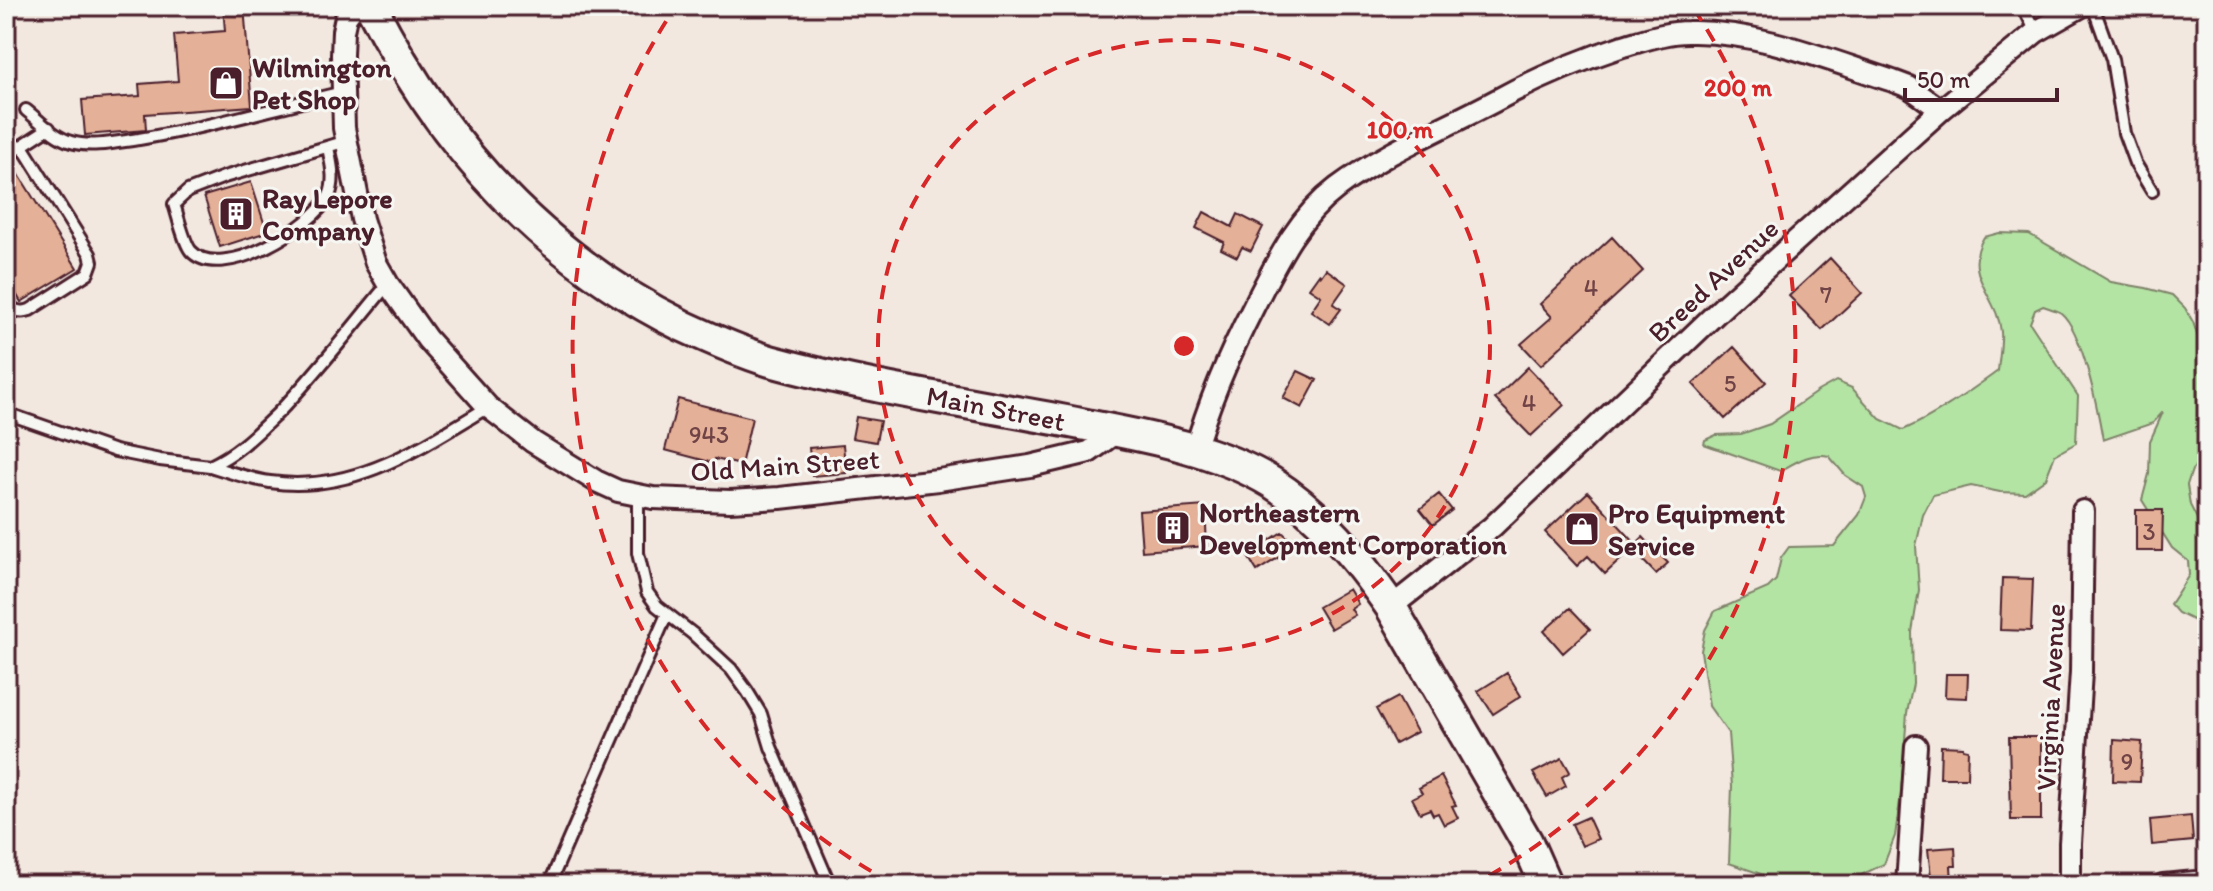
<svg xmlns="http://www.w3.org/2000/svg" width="2213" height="891" font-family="Itim,sans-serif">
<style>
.green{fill:#b3e4a4;stroke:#7e8268;stroke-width:2}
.building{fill:#e4b097;stroke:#4a1f2b;stroke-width:2}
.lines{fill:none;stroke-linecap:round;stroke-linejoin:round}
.lane-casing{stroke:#4a1f2b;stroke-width:16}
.street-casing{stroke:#4a1f2b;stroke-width:26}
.secondary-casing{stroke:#4a1f2b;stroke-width:36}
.lane{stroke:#f6f6f2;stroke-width:10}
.street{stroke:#f6f6f2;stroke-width:20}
.secondary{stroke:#f6f6f2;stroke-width:30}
.ring{fill:none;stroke:#d62828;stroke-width:4;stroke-dasharray:14 10}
.labels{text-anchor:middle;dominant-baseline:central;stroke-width:6;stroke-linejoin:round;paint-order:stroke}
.number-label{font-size:24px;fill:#704346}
.poi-label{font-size:28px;font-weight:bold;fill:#4a1f2b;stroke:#f6f6f2;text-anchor:start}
.street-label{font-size:28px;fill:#4a1f2b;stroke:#f6f6f2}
.centre{fill:#d62828;stroke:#f6f6f2;stroke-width:4}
.ring-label{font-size:24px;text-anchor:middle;font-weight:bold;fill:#d62828;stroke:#f6f6f2;stroke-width:6;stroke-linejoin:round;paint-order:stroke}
</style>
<rect width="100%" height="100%" fill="#f2e8e0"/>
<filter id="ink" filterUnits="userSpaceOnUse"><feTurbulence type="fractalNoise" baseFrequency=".0125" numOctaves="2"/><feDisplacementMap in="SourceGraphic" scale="16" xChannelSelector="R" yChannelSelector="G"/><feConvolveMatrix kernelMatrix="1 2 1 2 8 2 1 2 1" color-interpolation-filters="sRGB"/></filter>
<g filter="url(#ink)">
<path class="green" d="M 1999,233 L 2029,234 L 2111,282 L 2146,288 L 2172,295 L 2185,308 L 2193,322 L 2199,340 L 2207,350 L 2207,454 L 2192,470 L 2187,485 L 2190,505 L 2207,538 L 2207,627 L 2178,613 L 2170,604 L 2189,575 L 2188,561 L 2172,548 L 2142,500 L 2149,474 L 2150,441 L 2163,412 L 2153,423 L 2103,440 C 2098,411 2083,331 2061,313 C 2057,310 2048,308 2043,306 L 2035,310 L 2030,323 L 2078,396 L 2076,443 L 2055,455 L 2046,478 L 2025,493 L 2000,492 L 1971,486 L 1933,495 L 1923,515 L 1916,546 L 1919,590 L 1912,632 L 1913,684 L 1907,713 L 1901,794 L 1895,836 L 1884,864 L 1841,885 L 1787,883 L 1729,863 L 1732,786 L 1728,733 L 1709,706 L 1701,651 L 1705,630 L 1715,611 L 1768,588 L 1776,580 L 1781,558 L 1789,547 L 1834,546 L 1859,515 L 1866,497 L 1863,487 L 1845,475 L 1829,456 C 1811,452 1796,462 1780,471 L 1704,444 L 1705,440 L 1716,435 L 1741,434 L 1770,424 L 1818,391 L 1836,381 L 1852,388 L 1880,419 L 1903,430 C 1937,415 1967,393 1998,371 C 1999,359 2002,344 2001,332 C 1998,296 1961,275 1984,237 Z"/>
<path class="building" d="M 223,6 L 244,6 L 252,106 L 145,114 L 146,130 L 85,135 L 82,100 L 140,96 L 139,84 L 178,81 L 174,35 L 225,31 Z
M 11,162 L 77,268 L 21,302 L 6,277 L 6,164 Z
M 251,182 L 267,232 L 220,247 L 204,196 Z
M 1204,212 L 1232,227 L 1238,214 L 1263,227 L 1251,251 L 1242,247 L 1237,257 L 1221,249 L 1224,242 L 1196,228 Z
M 1612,237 L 1643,271 L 1541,365 L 1521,344 L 1552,317 L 1540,304 Z
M 1830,258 L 1862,293 L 1822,330 L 1789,296 Z
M 1326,269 L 1347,284 L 1333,304 L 1341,309 L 1330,324 L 1311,311 L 1321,296 L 1309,288 L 1319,274 L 1321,276 Z
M 1734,347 L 1766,382 L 1725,419 L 1693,384 Z
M 1528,367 L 1564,405 L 1531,436 L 1495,399 Z
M 1298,371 L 1317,380 L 1302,408 L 1283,398 Z
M 678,399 L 752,418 L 741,465 L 715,459 L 714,463 L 665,450 Z
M 856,417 L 880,421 L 876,442 L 852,438 Z
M 843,445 L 846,473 L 812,476 L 809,448 Z
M 1588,492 L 1636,544 L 1643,537 L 1668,563 L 1656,574 L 1632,549 L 1605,574 L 1588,556 L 1577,566 L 1545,532 Z
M 1439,494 L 1452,510 L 1433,525 L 1420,509 Z
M 1205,506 L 1207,546 L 1142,551 L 1139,511 Z
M 2136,510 L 2163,510 L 2162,551 L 2136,551 Z
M 1282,532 L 1297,546 L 1257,571 L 1247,555 Z
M 2002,578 L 2033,579 L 2031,631 L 2000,630 Z
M 1349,589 L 1358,604 L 1351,609 L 1355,615 L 1331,629 L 1318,607 Z
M 1570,608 L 1590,629 L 1563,653 L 1544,631 Z
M 1507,673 L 1521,696 L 1493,714 L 1478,691 Z
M 1946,674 L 1968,674 L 1967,698 L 1945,697 Z
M 1398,697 L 1417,732 L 1395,744 L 1376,709 Z
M 2009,737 L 2041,737 L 2041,820 L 2011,820 Z
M 2114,740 L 2142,742 L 2140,782 L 2113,781 Z
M 1941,746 L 1963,747 L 1963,749 L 1968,750 L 1967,778 L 1940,778 Z
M 1562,758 L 1570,772 L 1562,777 L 1566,786 L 1547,797 L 1533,773 Z
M 1441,776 L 1456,805 L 1452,806 L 1458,818 L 1444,825 L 1438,813 L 1433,815 L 1430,809 L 1420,813 L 1412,798 L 1422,793 L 1419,788 Z
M 2191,816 L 2193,841 L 2152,845 L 2150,820 Z
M 1588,817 L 1598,839 L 1582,846 L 1572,824 Z
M 1955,847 L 1956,866 L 1951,866 L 1952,882 L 1936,883 L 1935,877 L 1931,877 L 1928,849 Z"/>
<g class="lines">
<defs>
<path id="lane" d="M 2023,6 L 2036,32
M 2093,6 L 2112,59 L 2124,133 L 2135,163 L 2152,191
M 26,110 C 40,121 54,137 71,142 C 92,148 117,142 139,139 C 208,128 276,107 344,92
M 328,147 C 331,163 336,180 329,196 C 314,226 221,284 191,251 C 184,243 178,216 174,204 L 188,191 L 224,177 L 347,141
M 6,156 L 49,128
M 388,284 C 352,327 318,372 278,413 C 256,434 238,453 210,466 C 229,472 249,479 270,482 C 353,494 420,448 488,407
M 6,301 C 12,310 19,314 30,310 L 88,273 L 92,262 L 90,254 L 22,146
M 6,413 L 115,451 L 160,460 L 210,466
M 638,496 L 638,553 L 647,592 L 657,606 L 693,634 L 731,669 L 747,691 L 761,714 L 771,747 L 830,885
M 549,885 L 667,614"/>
<path id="street" d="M 354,6 L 346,17 L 343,31 L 342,55 L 344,128 L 362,219 L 376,263 L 388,284 L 427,339 L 488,407 L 533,442 L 596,481 L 618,491 L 653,498 L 730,501 L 780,498 L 938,480 L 1030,466 L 1089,452 L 1118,431
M 1195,451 C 1209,400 1230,353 1254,306 C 1276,263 1297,218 1337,188 C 1385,152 1442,129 1495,101 C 1537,78 1578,61 1623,46 C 1644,40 1666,32 1688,32 C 1757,30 1828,60 1893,81 L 1909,87 L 1941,110
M 1391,607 L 1492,527 L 1725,305 L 1941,110 L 2036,32 L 2082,6
M 1907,885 L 1916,746
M 2070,885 L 2070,843 L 2081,672 L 2083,511
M 2163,885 L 2207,881"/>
<path id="secondary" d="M 371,6 C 441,144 543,257 683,326 C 711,339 740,352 770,361 C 871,389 978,404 1081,424 C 1143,436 1217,449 1271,482 C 1321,514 1357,558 1391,607 L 1527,842 L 1546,885"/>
</defs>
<use href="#lane" class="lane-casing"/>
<use href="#street" class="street-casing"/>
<use href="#secondary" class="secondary-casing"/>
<use href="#lane" class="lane"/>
<use href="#street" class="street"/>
<use href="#secondary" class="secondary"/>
</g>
</g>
<g class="ring">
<circle cx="1184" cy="346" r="306"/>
<path d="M892 883A611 611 0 0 1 674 9M1694 9A611 611 0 0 1 1476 883"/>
</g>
<defs>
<symbol id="shop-square" viewBox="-11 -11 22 22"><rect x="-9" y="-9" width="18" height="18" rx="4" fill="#4a1f2b" stroke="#f6f6f2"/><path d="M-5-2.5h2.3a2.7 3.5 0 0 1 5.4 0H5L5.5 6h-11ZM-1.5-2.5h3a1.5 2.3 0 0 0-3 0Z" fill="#fff"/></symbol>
<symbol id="building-square" viewBox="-11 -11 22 22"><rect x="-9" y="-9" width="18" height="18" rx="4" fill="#4a1f2b" stroke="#f6f6f2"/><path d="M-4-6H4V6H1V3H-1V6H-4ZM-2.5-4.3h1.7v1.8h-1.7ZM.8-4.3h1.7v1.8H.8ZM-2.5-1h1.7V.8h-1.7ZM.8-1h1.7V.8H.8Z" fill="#fff"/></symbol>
</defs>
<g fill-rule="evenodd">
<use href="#shop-square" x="206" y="63" width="40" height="40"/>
<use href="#building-square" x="216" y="194" width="40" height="40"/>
<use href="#building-square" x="1153" y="508" width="40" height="40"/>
<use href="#shop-square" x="1562" y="509" width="40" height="40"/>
</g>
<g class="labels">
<g class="number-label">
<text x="1591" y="287">4</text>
<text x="1826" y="294">7</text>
<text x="1730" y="383">5</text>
<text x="1529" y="402">4</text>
<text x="709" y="434">943</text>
<text x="2149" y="531">3</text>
<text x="2127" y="761">9</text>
</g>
<g class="poi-label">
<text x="252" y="67">Wilmington<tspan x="252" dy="32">Pet Shop</tspan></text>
<text x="262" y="198">Ray Lepore<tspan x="262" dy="32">Company</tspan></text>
<text x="1199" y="512">Northeastern<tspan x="1199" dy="32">Development Corporation</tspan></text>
<text x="1608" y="513">Pro Equipment<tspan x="1608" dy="32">Service</tspan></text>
</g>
<g class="street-label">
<text transform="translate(1713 280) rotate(-43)">Breed Avenue</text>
<text transform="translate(996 408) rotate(11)">Main Street</text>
<text transform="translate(785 465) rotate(-4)">Old Main Street</text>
<text transform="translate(2050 697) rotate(-87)">Virginia Avenue</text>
</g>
</g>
<circle cx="1184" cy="346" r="12" class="centre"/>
<g class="ring-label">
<text x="1738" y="96">200 m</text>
<text x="1400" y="138">100 m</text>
</g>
<rect width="2213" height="891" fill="none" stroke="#f6f6f2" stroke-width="32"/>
<rect x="16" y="16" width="2181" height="859" fill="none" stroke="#4a1f2b" stroke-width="3" filter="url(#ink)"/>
<path d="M1905 88v12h152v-12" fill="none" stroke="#4a1f2b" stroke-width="4"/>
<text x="1917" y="88" font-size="24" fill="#4a1f2b" stroke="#f6f6f2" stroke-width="6" paint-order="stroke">50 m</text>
</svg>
